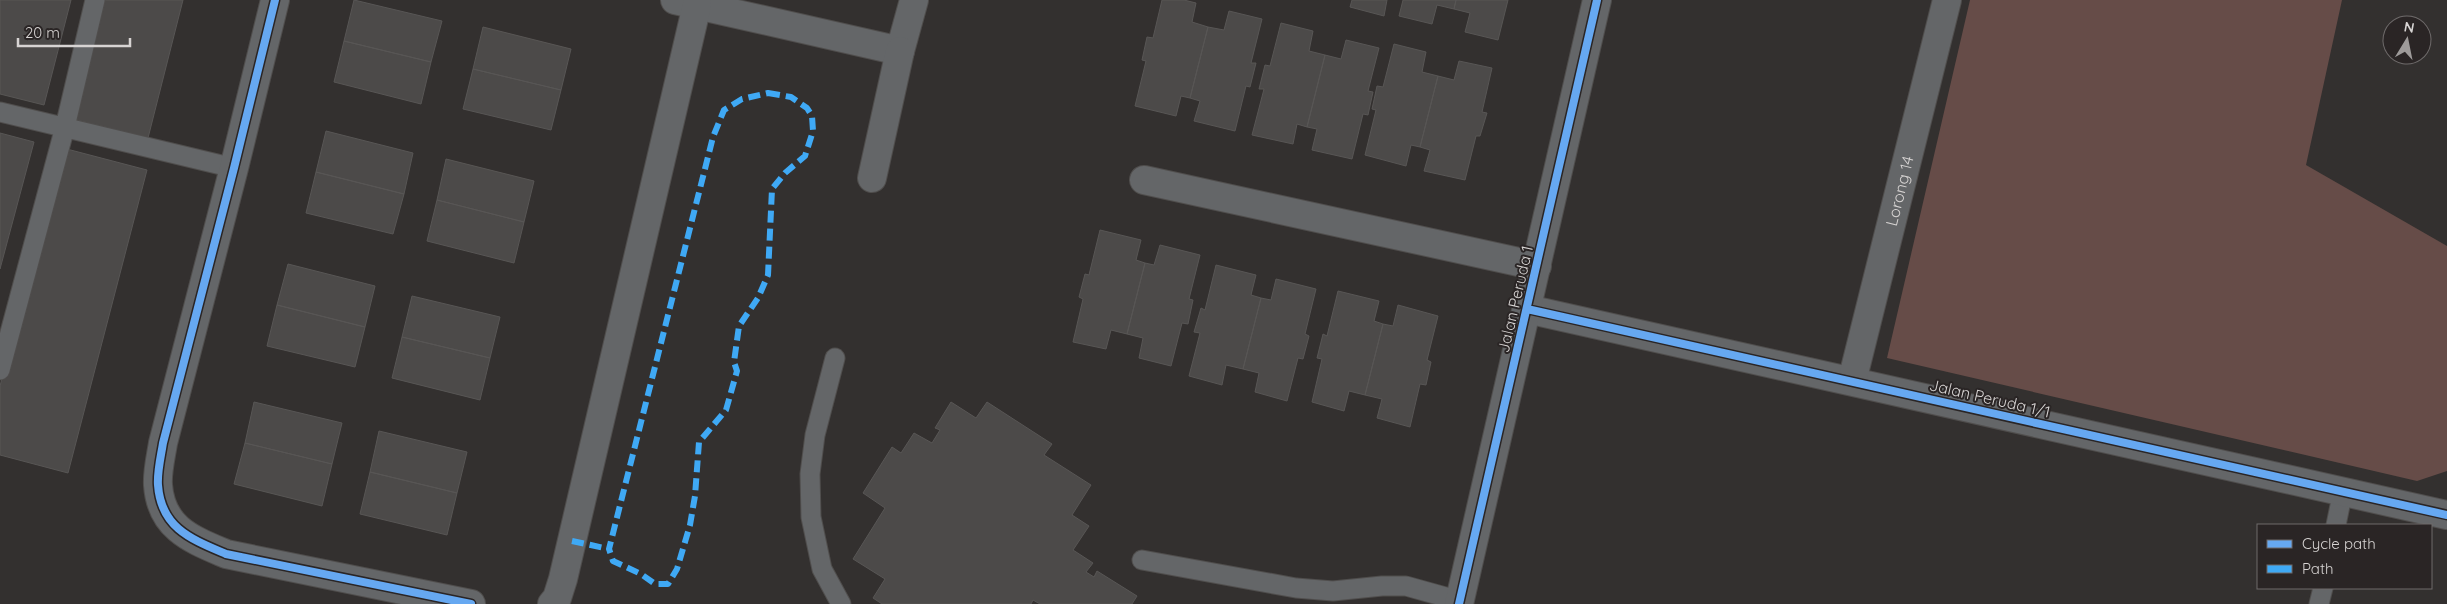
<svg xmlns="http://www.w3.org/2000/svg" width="2447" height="604" font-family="Quicksand,sans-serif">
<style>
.green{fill:#664c48}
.building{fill:#4c4a49;stroke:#585655}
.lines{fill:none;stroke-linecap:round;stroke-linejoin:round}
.service-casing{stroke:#504e4d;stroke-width:21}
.minor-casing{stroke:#504e4d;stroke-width:30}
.service{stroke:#646668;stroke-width:19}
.minor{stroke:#646668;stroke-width:28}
.quiet{stroke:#3fa9f5;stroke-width:6;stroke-dasharray:12 6;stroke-linecap:butt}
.cycleway-casing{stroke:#2a2525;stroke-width:11}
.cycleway{stroke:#66a8f1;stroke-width:8}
.labels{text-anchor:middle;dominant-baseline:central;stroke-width:4;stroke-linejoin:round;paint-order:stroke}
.street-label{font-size:16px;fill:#d7d4d3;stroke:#2a2525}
</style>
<rect width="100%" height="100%" fill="#33302f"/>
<path class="green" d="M 1970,0 L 2342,0 L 2306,165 L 2447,246 L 2447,471 L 2417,481 L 1887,358 Z"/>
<path class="building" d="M 0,0 L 71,0 L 44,105 L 0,94 Z
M 102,0 L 183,0 L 148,138 L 72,119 Z
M 354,0 L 442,21 L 431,62 L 344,41 Z
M 1162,0 L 1184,0 L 1196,3 L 1192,22 L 1208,27 L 1190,98 L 1181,96 L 1176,116 L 1135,106 L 1146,61 L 1142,60 L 1147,37 L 1153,38 Z
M 1352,0 L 1387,0 L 1384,16 L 1350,7 Z
M 1403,0 L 1456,0 L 1454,9 L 1437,5 L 1432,24 L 1399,16 Z
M 1456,0 L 1508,0 L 1498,40 L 1465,32 L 1470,13 L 1454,9 Z
M 1229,11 L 1262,19 L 1251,63 L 1256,63 L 1250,87 L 1246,86 L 1235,131 L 1194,121 L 1200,101 L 1190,98 L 1208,27 L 1224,30 Z
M 1281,23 L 1313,31 L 1309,51 L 1325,55 L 1307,127 L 1297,124 L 1293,144 L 1252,135 L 1264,89 L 1259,89 L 1265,65 L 1270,66 Z
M 483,27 L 571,49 L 561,90 L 473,69 Z
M 1346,40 L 1379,48 L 1368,91 L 1373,92 L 1368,115 L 1363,114 L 1352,159 L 1312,150 L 1317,129 L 1307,127 L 1325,55 L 1341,59 Z
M 344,41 L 431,62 L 421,104 L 334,82 Z
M 1394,44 L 1426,52 L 1422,72 L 1438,76 L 1420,147 L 1411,145 L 1406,166 L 1365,155 L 1376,110 L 1372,109 L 1377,86 L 1383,87 Z
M 1459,61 L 1492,68 L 1482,112 L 1487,113 L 1480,136 L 1476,136 L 1465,180 L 1424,171 L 1430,150 L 1420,147 L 1438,76 L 1454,80 Z
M 473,69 L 561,90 L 551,130 L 463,109 Z
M 326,131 L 413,153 L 404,194 L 316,172 Z
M 0,133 L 34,142 L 0,269 Z
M 63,148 L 147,170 L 68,473 L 0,455 L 0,386 Z
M 446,159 L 534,181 L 524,222 L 437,200 Z
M 316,172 L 404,194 L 393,234 L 306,213 Z
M 437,200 L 524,222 L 514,263 L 427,241 Z
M 1100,230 L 1141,240 L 1136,260 L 1145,263 L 1127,334 L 1111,330 L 1106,349 L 1073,342 L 1083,299 L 1079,297 L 1085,274 L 1089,275 Z
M 1160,245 L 1200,255 L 1189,299 L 1193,300 L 1188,324 L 1182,323 L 1171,366 L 1139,358 L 1143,338 L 1127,334 L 1145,263 L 1154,265 Z
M 288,264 L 375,286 L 365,327 L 277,305 Z
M 1216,265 L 1256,275 L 1251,295 L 1261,298 L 1243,369 L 1226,365 L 1222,385 L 1189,376 L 1200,333 L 1194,332 L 1201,308 L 1205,310 Z
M 1276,279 L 1316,289 L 1305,334 L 1309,336 L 1303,359 L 1298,358 L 1287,401 L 1255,392 L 1259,373 L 1243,369 L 1261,298 L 1271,300 Z
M 1338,291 L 1379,301 L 1374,321 L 1383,324 L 1365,395 L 1349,391 L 1344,411 L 1312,402 L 1322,359 L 1317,358 L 1323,334 L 1327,336 Z
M 412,296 L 500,317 L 490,358 L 402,337 Z
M 277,305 L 365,327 L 355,367 L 267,346 Z
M 1398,305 L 1438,316 L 1427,360 L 1431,362 L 1426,385 L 1420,384 L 1410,427 L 1377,418 L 1382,399 L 1365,395 L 1383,324 L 1393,326 Z
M 402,337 L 490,358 L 480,400 L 392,378 Z
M 254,402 L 342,423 L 332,464 L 245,443 Z
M 951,402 L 976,418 L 987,402 L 1052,444 L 1044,455 L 1091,485 L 1072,515 L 1089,526 L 1073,550 L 1093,563 L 1086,572 L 1094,577 L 1097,571 L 1137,596 L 1132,604 L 1040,604 L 1033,600 L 1031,604 L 882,604 L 873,598 L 885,579 L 853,559 L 885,508 L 863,493 L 892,447 L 901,453 L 914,433 L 932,443 L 940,430 L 935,428 Z
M 379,431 L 467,452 L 457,493 L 370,472 Z
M 245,443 L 332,464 L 322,506 L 234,484 Z
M 370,472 L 457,493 L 447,535 L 360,514 Z"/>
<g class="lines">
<defs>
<path id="service" d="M 0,112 L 234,168
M 835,358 L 815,435 L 810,474 L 811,517 L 822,569 L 841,604
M 0,370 L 65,127 L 95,0
M 2336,525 L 2343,491
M 1142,560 L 1296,588 L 1333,591 L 1382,586 L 1406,586 L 1460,601
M 2319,604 L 2323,588"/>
<g id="minor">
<path d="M 275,0 L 234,168 L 163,443 C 161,456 157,472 158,485 C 161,528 191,539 226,554 L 471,604"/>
<path d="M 675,0 L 900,51 L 914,0"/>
<path d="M 872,178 L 900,51"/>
<path d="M 1144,180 L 1537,266"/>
<path d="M 1527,309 L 2447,515"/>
<path id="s1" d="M 1852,381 L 1947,0"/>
<path d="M 552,604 L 557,598 L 563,579 L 697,5"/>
<path d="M 1459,604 L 1597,0"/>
</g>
</defs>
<use href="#service" class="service-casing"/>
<use href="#minor" class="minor-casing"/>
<use href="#service" class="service"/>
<use href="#minor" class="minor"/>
<path class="quiet" d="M 768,93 L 791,97 L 807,108 L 812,116 L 813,131 L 805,156 L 785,173 L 772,189 L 768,275 L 758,298 L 739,326 L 734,362 L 737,371 L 726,410 L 699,442 L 695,496 L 690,525 L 677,569 L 668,584 L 655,584 L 641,574 L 613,561 L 609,549 L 713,137 L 724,110 L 742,99 Z
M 572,541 L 609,549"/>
<defs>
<path id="cycleway" d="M 275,0 L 234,168 L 163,443 C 161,456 157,472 158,485 C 161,528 191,539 226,554 L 471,604
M 1527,309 L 2447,515
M 1459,604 L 1597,0"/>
</defs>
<use href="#cycleway" class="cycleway-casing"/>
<use href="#cycleway" class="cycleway"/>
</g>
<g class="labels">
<g class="street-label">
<text stroke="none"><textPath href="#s1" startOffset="196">Lorong 14</textPath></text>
<text transform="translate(1515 299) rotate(-77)">Jalan Peruda 1</text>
<text transform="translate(1990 398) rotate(13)">Jalan Peruda 1/1</text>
</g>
</g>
<rect x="2257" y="524" width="175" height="65" fill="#2a2525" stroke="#6f6b6b"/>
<rect x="2267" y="540" width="25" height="8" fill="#66a8f1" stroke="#6f6b6b"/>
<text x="2302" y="549" font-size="15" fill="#d7d4d3">Cycle path</text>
<rect x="2267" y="565" width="25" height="8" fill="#3fa9f5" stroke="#6f6b6b"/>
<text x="2302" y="574" font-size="15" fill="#d7d4d3">Path</text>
<g transform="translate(2407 40) rotate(10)"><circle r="24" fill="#2a2525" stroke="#6f6b6b"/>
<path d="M0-4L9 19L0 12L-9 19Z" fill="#9e9b9a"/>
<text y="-8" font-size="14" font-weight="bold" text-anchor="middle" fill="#d7d4d3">N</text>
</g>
<path d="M18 38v8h112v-8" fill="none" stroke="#d7d4d3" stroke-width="2.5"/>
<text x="25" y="38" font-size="15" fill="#d7d4d3" stroke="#2a2525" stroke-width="4" paint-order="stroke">20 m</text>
</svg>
